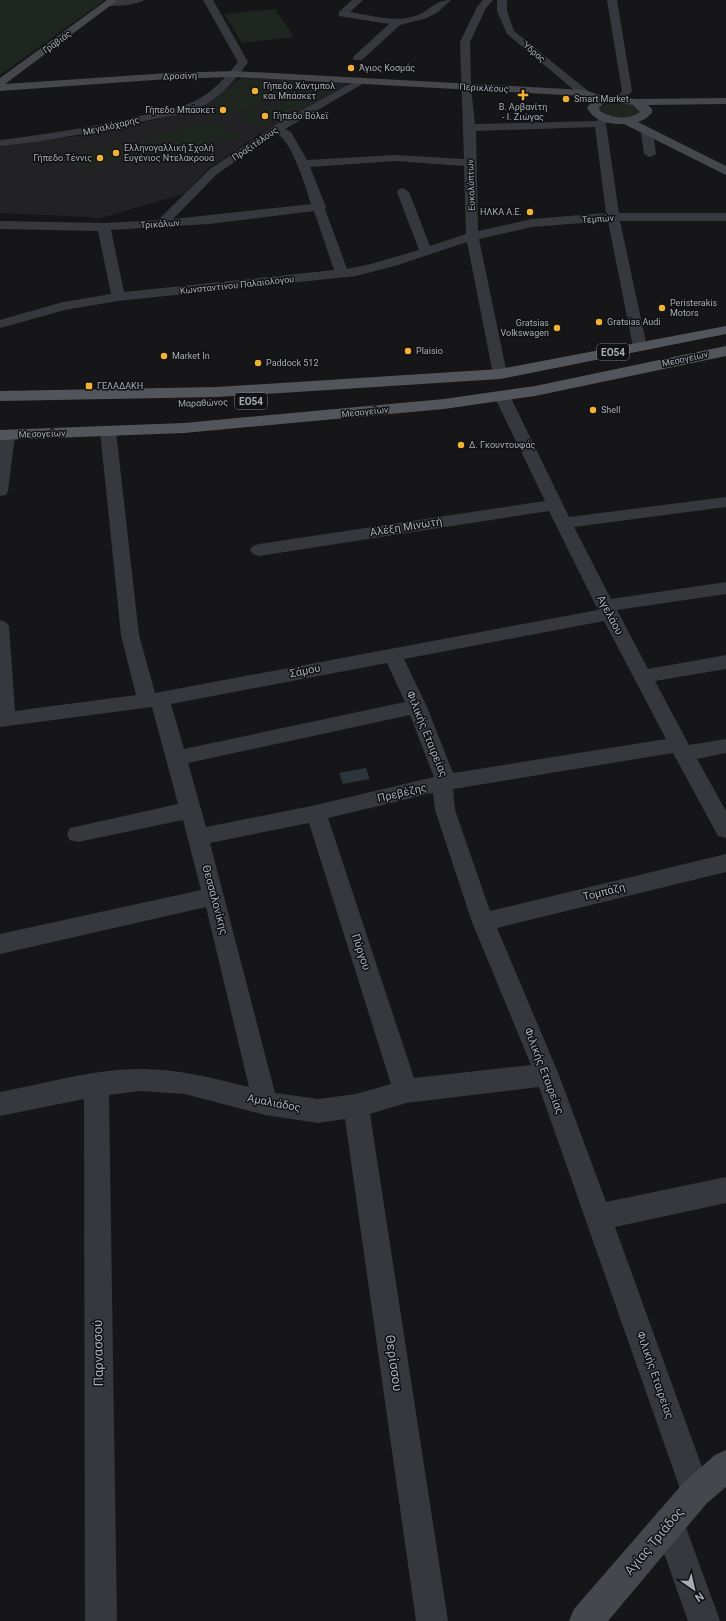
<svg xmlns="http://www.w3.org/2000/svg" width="726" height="1621" font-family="Roboto,sans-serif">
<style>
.built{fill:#222225}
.green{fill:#1e261f}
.water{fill:#2c353c}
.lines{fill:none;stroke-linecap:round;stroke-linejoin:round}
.street{fill:#37383d;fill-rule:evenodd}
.secondary{fill:#45474d;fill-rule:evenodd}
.primary{fill:#53555c;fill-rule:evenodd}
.poi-dot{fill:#f2b134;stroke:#111113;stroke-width:1.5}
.labels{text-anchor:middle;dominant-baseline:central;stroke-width:3;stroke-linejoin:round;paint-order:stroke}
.far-street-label{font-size:9px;fill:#a8adb8;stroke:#111113}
.far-poi-label{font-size:9px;fill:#a8adb8;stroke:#111113;text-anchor:start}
.shield{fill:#111113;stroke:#7b7e86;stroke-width:1}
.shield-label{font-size:10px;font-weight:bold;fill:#a8adb8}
.street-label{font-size:11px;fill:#a8adb8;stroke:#111113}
.near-street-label{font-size:13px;fill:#a8adb8;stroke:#111113}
</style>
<rect width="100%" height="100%" fill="#161618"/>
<path class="built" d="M 242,78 L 345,83 L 350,86 L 261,133 L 221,160 L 209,168 L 184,194 L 97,219 L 88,217 L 0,213 L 0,146 L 78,136 L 150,121 L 189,111 L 220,93 L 237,80 Z"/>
<path class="green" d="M 0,0 L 105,0 L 0,75 Z
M 275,9 L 294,37 L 242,43 L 224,14 Z
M 246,79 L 288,85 L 279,96 L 263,104 L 242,111 L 213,117 L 199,109 L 209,106 L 240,80 Z
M 317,84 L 333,89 L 288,115 L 261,127 L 238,118 L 279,106 Z
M 611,102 L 620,102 L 636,106 L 641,113 C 626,120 614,119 600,111 L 600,107 Z
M 214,121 L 237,136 L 157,159 L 135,142 Z
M 118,145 L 133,156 L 82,170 L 67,160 Z"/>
<path class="water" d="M 366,768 L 370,779 L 343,784 L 339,773 Z"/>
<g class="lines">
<path class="street" d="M 117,0 L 144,0 C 139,5 108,8 103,4 L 105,2 Z
M 203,0 L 213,0 L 248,62 C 237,78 224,93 208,103 C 190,113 170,116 150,120 C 100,131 51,141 0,146 L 0,140 C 50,134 99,126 148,114 C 164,110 180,108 195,101 C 213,92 226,77 238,62 Z
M 352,0 L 363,0 L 350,12 C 370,15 395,23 415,16 C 430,11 434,0 451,0 L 438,12 L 427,18 L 400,25 L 362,60 L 354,60 L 353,58 L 354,56 L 389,24 L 339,16 L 339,12 Z
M 483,0 L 493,0 L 486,8 L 470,42 L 471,87 L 475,124 L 597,121 L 600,116 L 608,116 L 610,118 L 606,124 L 619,213 L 726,213 L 726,221 L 620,221 L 647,347 L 645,350 L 635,350 L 633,347 L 608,221 L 532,227 L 479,239 L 507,374 L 505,377 L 495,377 L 493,374 L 467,242 L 398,265 L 356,276 L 118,301 L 65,310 L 0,328 L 0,320 L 63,302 L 111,294 L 98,231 L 0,229 L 0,221 L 104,223 L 158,220 L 210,169 L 277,124 L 357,80 L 361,79 L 366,82 L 285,129 L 291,132 L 307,160 L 395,155 L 464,159 L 460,42 L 477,7 ZM 595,127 L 606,213 L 532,219 L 478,231 L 476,131 ZM 277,134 C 292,141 306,188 311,204 L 173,219 L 218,173 ZM 395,161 L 464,166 L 466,234 L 430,246 L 409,192 L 403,188 L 399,189 L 397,192 L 419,250 L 371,264 L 347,269 L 325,209 L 326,207 L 310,167 ZM 314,211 L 334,270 L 124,292 L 111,230 L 209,224 Z
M 497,0 L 507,0 L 507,11 L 514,31 L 588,91 L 589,93 L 588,95 L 580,95 L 507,34 L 497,11 Z
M 607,0 L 617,0 L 632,91 L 624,101 L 620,102 L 615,99 L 622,91 Z
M 647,129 L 653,132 L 656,154 L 650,157 L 644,154 L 641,132 Z
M 502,391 L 507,393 L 510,396 L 569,517 L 726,497 L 726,507 L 574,527 L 611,599 L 726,582 L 726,594 L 617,610 L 648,669 L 726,655 L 726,669 L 655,681 L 689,745 L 726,739 L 726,753 L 697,759 L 726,811 L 726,838 L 718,836 L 673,753 L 453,789 L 455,810 L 490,911 L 726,854 L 726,872 L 497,928 L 559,1075 L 606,1202 L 726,1177 L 726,1203 L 615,1227 L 711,1492 L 707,1503 L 696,1507 L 685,1503 L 539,1087 L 406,1103 L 370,1114 L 448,1621 L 416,1621 L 345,1119 L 318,1123 L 265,1115 L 185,1094 L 140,1091 L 109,1095 L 117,1621 L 85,1621 L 84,1099 L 0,1116 L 0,1092 C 43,1084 98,1068 141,1069 C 178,1069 213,1078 249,1087 L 206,907 L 0,954 L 0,934 L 201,890 L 183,820 L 78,842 L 70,840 L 67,834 L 70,828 L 178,804 L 152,707 L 0,727 L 0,620 L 6,622 L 9,626 L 15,711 L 136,695 L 121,635 L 100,431 L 103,428 L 113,428 L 116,431 L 139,635 L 155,693 L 598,610 L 549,511 L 259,556 L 253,554 L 250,550 L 253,546 L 259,544 L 545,501 L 494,396 L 497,393 ZM 604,621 L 666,739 L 453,773 L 427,707 L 404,659 ZM 387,663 L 405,702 L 184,749 L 171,704 ZM 410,715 L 434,777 L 316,805 L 206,827 L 188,763 ZM 433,793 L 435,810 L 472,922 L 531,1065 L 414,1078 L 328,818 ZM 309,823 L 391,1084 L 356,1094 L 318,1099 L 275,1093 L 210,843 Z
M 7,430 L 13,432 L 15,435 L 8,491 L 6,495 L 0,496 L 0,434 Z
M 669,1506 L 680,1511 L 720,1621 L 688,1621 L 653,1522 L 658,1511 Z"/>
<path class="secondary" d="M 107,0 L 118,0 L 5,84 L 168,73 L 234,71 L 584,90 L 607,97 L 612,96 L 636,99 L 726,98 L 726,104 L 648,105 L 652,109 L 652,113 L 645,119 L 638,122 L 726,166 L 726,175 L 624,124 C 611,125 592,121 587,107 L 594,100 L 583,96 L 234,77 L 168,79 L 0,91 L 0,78 ZM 612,102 L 633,105 L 640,112 C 628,121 612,118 600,111 L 599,108 L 603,104 Z
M 726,1450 L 726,1487 L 707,1503 L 608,1621 L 569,1621 L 574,1609 L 685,1481 L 715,1455 Z"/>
<path class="primary" d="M 726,326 L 726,334 L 500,379 L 217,397 L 0,401 L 0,391 L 217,387 L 500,369 Z
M 726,346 L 726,356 L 535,396 L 444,409 L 184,433 L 0,440 L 0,430 L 184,423 L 444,399 L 535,386 Z"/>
</g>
<g class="poi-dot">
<circle cx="351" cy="68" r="4"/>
<circle cx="255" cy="91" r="4"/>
<path d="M521 89h4v4h4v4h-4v4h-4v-4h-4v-4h4z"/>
<circle cx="566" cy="99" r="4"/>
<circle cx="223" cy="110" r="4"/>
<circle cx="265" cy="116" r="4"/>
<circle cx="116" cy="153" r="4"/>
<circle cx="100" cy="158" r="4"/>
<circle cx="530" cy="212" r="4"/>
<circle cx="662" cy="308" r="4"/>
<circle cx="599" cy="322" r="4"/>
<circle cx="557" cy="328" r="4"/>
<circle cx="408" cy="351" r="4"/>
<circle cx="164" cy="356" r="4"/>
<circle cx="258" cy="363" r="4"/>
<rect x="85" y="382" width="8" height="8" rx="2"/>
<circle cx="593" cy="410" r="4"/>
<circle cx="461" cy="445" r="4"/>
</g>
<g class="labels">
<g class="far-street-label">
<text transform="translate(57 42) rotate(-36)">Γραβιάς</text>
<text transform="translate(534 52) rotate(40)">Ύδρας</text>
<text transform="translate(180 76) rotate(-2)">Δροσίνη</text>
<text transform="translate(484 88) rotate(3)">Περικλέους</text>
<text transform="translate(111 126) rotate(-13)">Μεγαλόχαρης</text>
<text transform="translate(255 144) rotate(-34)">Πραξιτέλους</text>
<text transform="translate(471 185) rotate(-92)">Ευκαλύπτων</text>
<text transform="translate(598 219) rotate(-4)">Τεμπών</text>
<text transform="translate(160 224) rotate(-4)">Τρικάλων</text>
<text transform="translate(237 285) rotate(-6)">Κωνσταντίνου Παλαιολόγου</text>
<text transform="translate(685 359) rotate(-12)">Μεσογείων</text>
<text transform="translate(203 403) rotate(-2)">Μαραθώνος</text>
<text transform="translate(365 412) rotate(-6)">Μεσογείων</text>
<text transform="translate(42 434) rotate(-2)">Μεσογείων</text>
</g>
<g class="far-poi-label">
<text x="359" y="68">Άγιος Κοσμάς</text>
<text x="263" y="86">Γήπεδο Χάντμπολ<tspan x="263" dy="10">και Μπάσκετ</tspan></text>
<text x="574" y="99">Smart Market</text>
<text x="523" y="107" text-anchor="middle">Β. Αρβανίτη<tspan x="523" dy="10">- Ι. Ζιώγας</tspan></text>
<text x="215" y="110" text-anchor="end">Γήπεδο Μπάσκετ</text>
<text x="273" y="116">Γήπεδο Βόλεϊ</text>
<text x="124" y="148">Ελληνογαλλική Σχολή<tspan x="124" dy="10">Ευγένιος Ντελακρουά</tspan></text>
<text x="92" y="158" text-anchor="end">Γήπεδο Τέννις</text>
<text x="522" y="212" text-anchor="end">ΗΛΚΑ Α.Ε.</text>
<text x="670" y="303">Peristerakis<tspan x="670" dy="10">Motors</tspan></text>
<text x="607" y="322">Gratsias Audi</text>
<text x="549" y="323" text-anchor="end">Gratsias<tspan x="549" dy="10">Volkswagen</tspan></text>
<text x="416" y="351">Plaisio</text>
<text x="172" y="356">Market In</text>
<text x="266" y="363">Paddock 512</text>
<text x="97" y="386">ΓΕΛΑΔΑΚΗ</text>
<text x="601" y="410">Shell</text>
<text x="469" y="445">Δ. Γκουντουφάς</text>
</g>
<g class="shield">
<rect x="597" y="344" width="32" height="16" rx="3"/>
<rect x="235" y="393" width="32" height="16" rx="3"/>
</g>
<g class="shield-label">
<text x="613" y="352">ΕΟ54</text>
<text x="251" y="401">ΕΟ54</text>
</g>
<g class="street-label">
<text transform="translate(406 527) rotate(-9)">Αλέξη Μινωτή</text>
<text transform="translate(610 615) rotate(62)">Αγελάου</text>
<text transform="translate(305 671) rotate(-11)">Σάμου</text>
<text transform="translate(427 734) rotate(68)">Φιλικής Εταιρείας</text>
<text transform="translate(402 793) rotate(-13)">Πρεβέζης</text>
<text transform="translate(604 892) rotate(-14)">Τομπάζη</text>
<text transform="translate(215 900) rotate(75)">Θεσσαλονίκης</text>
<text transform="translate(361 952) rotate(72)">Πύργου</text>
<text transform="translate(544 1071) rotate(69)">Φιλικής Εταιρείας</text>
<text transform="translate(274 1103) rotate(11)">Αμαλιάδος</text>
<text transform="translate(655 1375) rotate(71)">Φιλικής Εταιρείας</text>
</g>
<g class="near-street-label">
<text transform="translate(98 1353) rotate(-91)">Παρνασσού</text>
<text transform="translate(394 1363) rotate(82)">Θερίσσου</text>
<text transform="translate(654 1541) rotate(-50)">Αγίας Τριάδος</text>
</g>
</g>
<g transform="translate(694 1589) rotate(146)" stroke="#111113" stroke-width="3" paint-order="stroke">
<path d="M0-3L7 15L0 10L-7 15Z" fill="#a8adb8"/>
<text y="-6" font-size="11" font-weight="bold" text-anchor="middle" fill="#a8adb8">N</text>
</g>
</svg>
